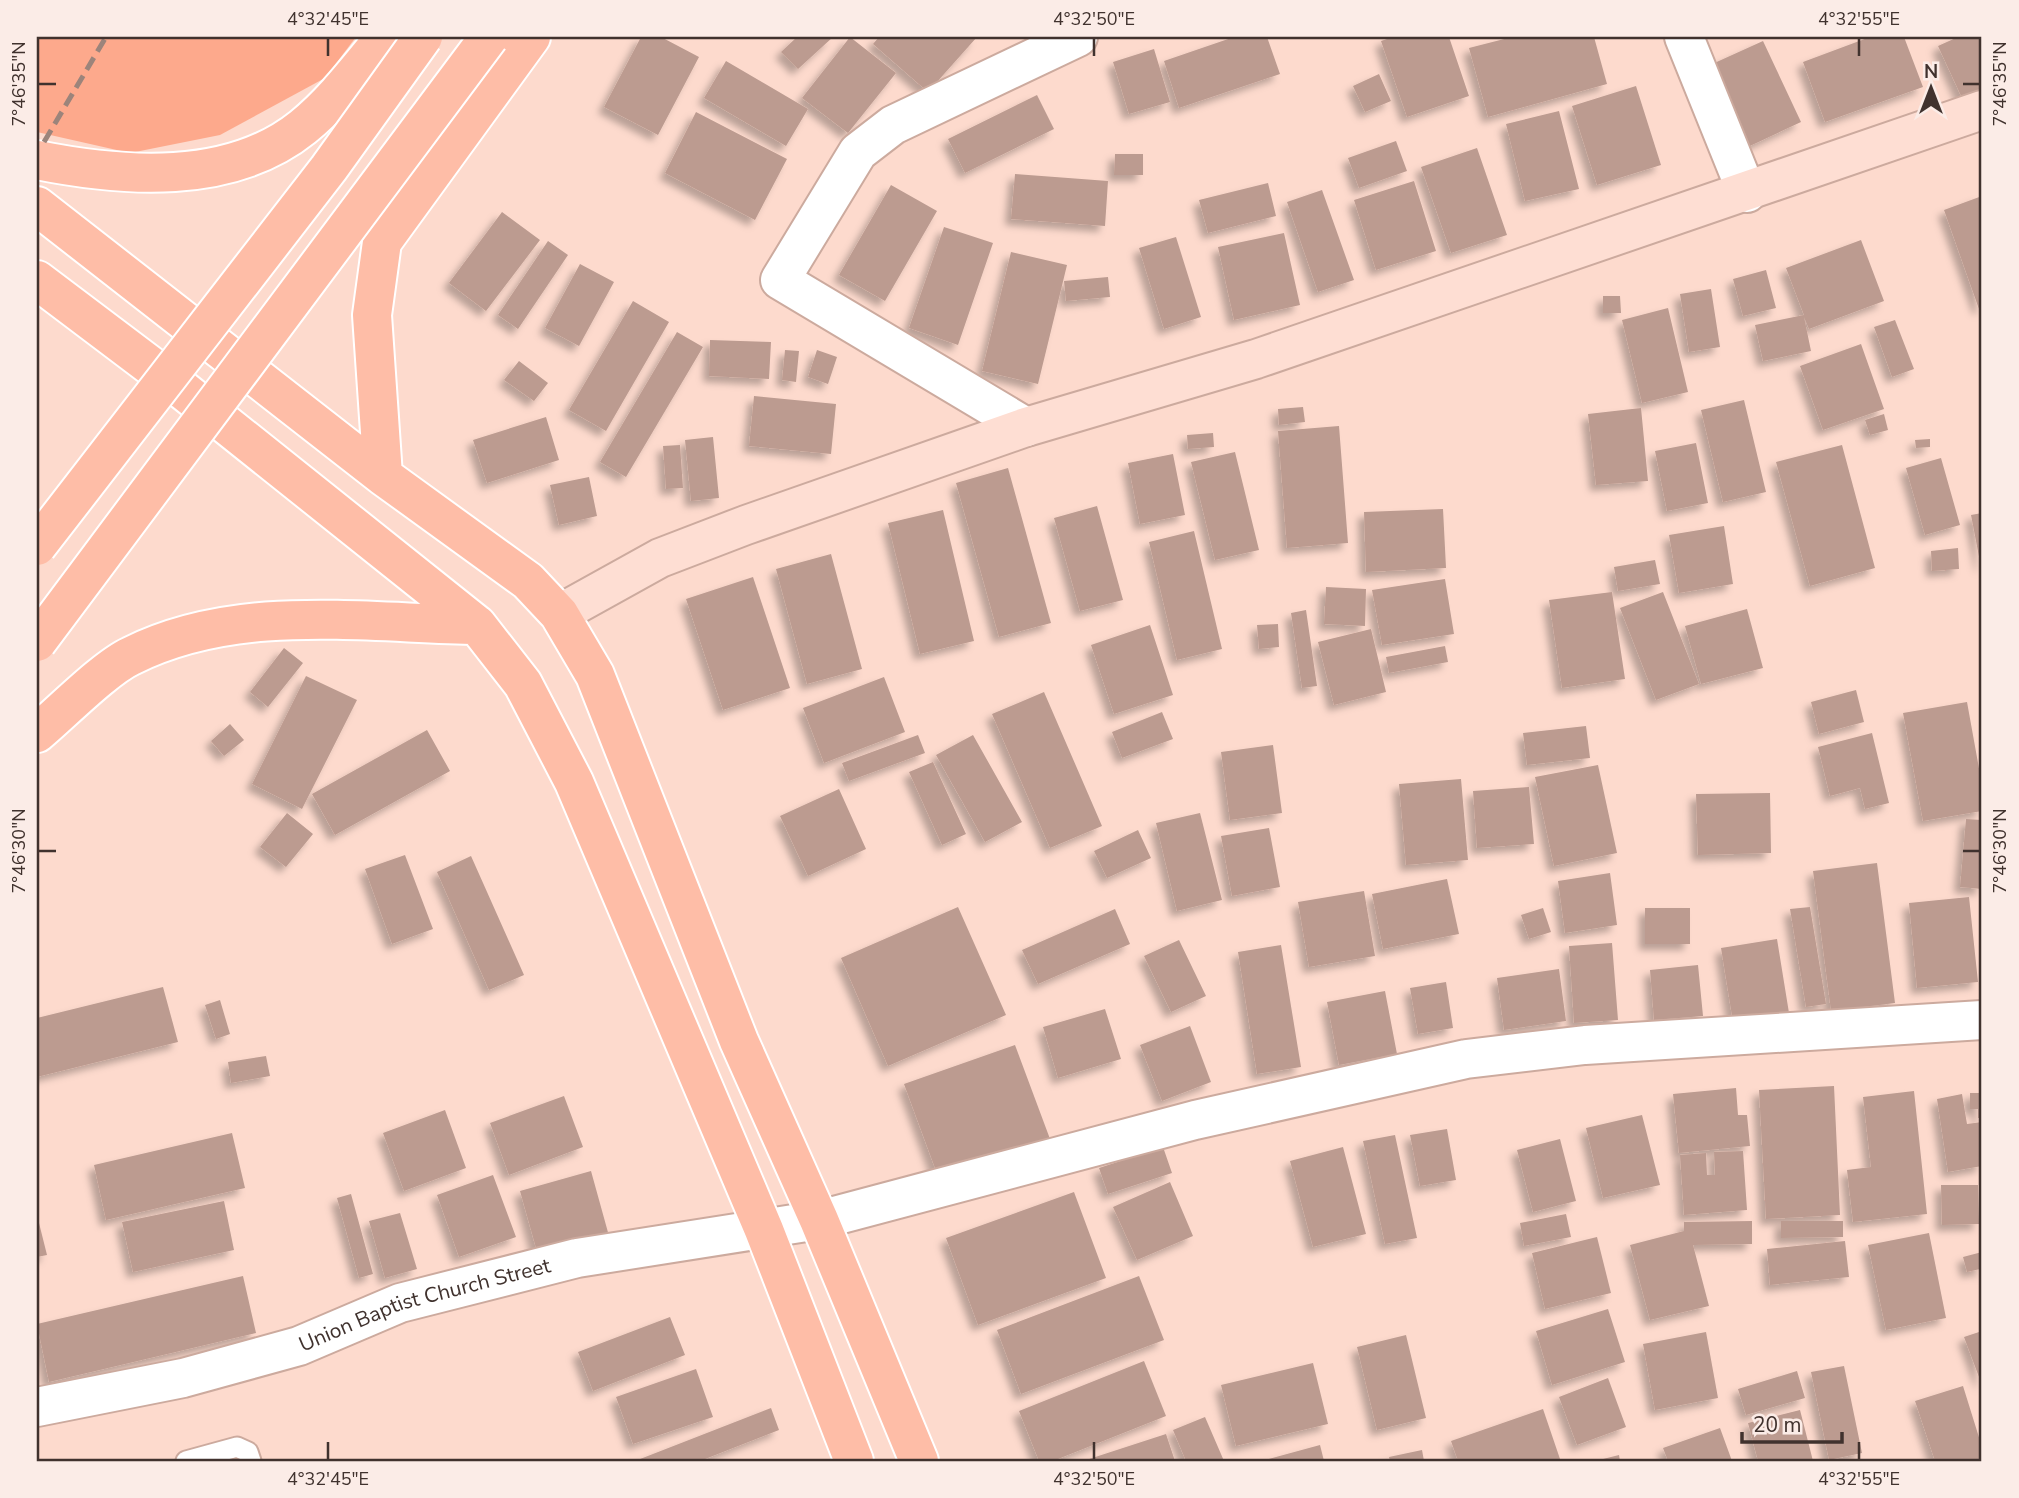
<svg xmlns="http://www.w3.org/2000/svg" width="2019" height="1498" font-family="'Nunito Sans',sans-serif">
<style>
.green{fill:#fda98c}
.building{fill:#bc9b90;filter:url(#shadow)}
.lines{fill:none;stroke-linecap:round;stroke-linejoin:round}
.lane-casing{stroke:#ccaa9e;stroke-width:23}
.street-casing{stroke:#ccaa9e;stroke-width:42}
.secondary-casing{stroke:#ccaa9e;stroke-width:42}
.primary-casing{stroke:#fff;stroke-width:42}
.lane{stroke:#fff;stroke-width:19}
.street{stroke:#fff;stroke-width:38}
.secondary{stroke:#feded3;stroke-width:38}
.primary{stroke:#febda7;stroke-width:38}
.rail{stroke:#9c847b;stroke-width:5;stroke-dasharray:14 7;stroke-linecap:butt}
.primary-bridge-casing{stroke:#fff;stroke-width:42;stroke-linecap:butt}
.primary-bridge{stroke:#febda7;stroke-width:38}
.ticks{fill:none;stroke:#40322e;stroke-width:2.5}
.labels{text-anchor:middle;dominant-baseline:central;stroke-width:6;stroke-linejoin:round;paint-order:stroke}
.street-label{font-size:21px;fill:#40322e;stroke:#fbece7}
.neatline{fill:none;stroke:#40322e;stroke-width:2.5}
.ticks-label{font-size:18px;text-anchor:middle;fill:#40322e}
</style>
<defs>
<filter id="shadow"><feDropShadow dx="-6" dy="6" stdDeviation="3.5" flood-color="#0004"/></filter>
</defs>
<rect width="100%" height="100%" fill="#fddacd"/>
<path class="green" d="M 37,37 L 356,37 L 325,78 L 220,135 L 130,153 L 37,132 Z"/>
<path class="building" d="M 641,37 L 661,37 L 699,57 L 658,135 L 604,107 Z
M 797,37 L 833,37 L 798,69 L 781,52 Z
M 850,37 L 896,73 L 848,133 L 802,98 Z
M 879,37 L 977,37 L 928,92 L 873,44 Z
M 1234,37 L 1267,37 L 1280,74 L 1179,108 L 1164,61 Z
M 1393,37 L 1449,37 L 1469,96 L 1407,117 L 1381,41 Z
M 1512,37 L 1594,37 L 1607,84 L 1488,117 L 1469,48 Z
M 1870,37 L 1904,37 L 1923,87 L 1825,122 L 1803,62 Z
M 1958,37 L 1982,37 L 1982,92 L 1963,100 L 1938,46 Z
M 1763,41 L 1801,122 L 1737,152 L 1699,70 Z
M 1154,49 L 1170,102 L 1129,114 L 1113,62 Z
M 726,61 L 808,109 L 786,146 L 704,98 Z
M 1379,74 L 1391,101 L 1365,112 L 1353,86 Z
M 1636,86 L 1661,165 L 1597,185 L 1572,106 Z
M 1037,95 L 1054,129 L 965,173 L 948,139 Z
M 1559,111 L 1579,189 L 1525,201 L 1506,124 Z
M 696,112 L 787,159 L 755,220 L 665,173 Z
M 1396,141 L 1407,171 L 1359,188 L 1348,158 Z
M 1477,148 L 1507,235 L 1451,253 L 1421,167 Z
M 1115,154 L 1143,154 L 1143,175 L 1114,175 Z
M 1015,174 L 1108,181 L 1105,226 L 1011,219 Z
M 1414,181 L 1436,251 L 1376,270 L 1354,200 Z
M 1268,183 L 1276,216 L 1208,233 L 1199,200 Z
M 891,185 L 937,211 L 885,301 L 839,275 Z
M 1322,190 L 1354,280 L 1318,292 L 1287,202 Z
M 1982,196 L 1982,308 L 1979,309 L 1944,210 Z
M 502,212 L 540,240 L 486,311 L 449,283 Z
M 944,227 L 993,243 L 958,345 L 909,328 Z
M 1284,233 L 1300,305 L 1234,320 L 1218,247 Z
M 1176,237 L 1201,317 L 1164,329 L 1139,248 Z
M 1861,240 L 1884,301 L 1809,329 L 1804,317 L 1811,351 L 1763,361 L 1755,325 L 1804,315 L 1786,268 Z
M 548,241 L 568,255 L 518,329 L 498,315 Z
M 1011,252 L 1067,265 L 1038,384 L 982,371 Z
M 580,264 L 614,282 L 579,346 L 545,328 Z
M 1766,270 L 1776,308 L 1743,316 L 1733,279 Z
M 1108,277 L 1110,297 L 1066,301 L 1064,281 Z
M 1711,289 L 1720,347 L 1689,352 L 1680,294 Z
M 1603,296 L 1620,296 L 1621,313 L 1603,313 Z
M 633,301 L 669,322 L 606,431 L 569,410 Z
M 1668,308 L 1688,392 L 1642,403 L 1622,320 Z
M 1895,320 L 1914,369 L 1892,377 L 1874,327 Z
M 677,332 L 703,347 L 626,477 L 600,462 Z
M 710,340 L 771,342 L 769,379 L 709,376 Z
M 1861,344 L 1884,409 L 1823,430 L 1800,366 Z
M 785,350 L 799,351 L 796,382 L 782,380 Z
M 817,350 L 837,357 L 828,384 L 808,377 Z
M 519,361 L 548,383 L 534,401 L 504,380 Z
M 754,396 L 836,404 L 831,454 L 749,446 Z
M 1744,400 L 1766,492 L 1723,502 L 1701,410 Z
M 1303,407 L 1305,422 L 1279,425 L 1278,409 Z
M 1641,408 L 1648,481 L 1596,485 L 1588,414 Z
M 1884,414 L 1888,430 L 1870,435 L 1865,420 Z
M 546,417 L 559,460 L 487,483 L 473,440 Z
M 1339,426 L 1348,543 L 1287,548 L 1278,431 Z
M 1213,433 L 1214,447 L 1188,449 L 1187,435 Z
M 713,437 L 719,498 L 691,501 L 685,440 Z
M 1930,439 L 1930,447 L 1916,448 L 1915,440 Z
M 1696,443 L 1708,503 L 1667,511 L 1655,451 Z
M 680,445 L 683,488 L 666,489 L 663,446 Z
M 1842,445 L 1875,568 L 1810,586 L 1776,462 Z
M 1235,452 L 1259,550 L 1215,560 L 1191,462 Z
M 1173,454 L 1185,515 L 1140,524 L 1128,463 Z
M 1941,458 L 1960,525 L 1925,535 L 1906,468 Z
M 1008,468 L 1051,623 L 999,637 L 956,483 Z
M 589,477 L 597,516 L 559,525 L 550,485 Z
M 1097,506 L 1123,600 L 1080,611 L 1054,518 Z
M 1443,509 L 1446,568 L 1366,572 L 1364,512 Z
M 943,510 L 974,641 L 920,654 L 888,523 Z
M 1982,513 L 1982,566 L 1981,567 L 1971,515 Z
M 1724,526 L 1733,584 L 1679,593 L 1669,535 Z
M 1194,531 L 1222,649 L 1177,660 L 1149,542 Z
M 1958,548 L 1959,569 L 1932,571 L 1931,551 Z
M 831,554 L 862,669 L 807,684 L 776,569 Z
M 1655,560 L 1660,584 L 1618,591 L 1614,567 Z
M 753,577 L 790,688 L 723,710 L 686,599 Z
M 1445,579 L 1454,634 L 1382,645 L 1372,590 Z
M 1326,587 L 1366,589 L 1365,626 L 1324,624 Z
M 1612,592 L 1625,679 L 1562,688 L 1549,600 Z
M 1663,592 L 1699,684 L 1656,700 L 1620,608 Z
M 1747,609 L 1763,668 L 1701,684 L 1685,626 Z
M 1306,610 L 1317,686 L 1302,688 L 1291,613 Z
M 1278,624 L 1279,647 L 1259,649 L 1257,625 Z
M 1150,625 L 1173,695 L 1114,714 L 1091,645 Z
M 1371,629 L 1386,692 L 1334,705 L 1318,642 Z
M 1445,646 L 1448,662 L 1389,673 L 1386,657 Z
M 284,648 L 303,663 L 268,707 L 250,692 Z
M 306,676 L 357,700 L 302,809 L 252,784 Z
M 884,677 L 905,732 L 824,763 L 803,708 Z
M 1856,690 L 1864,722 L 1819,734 L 1811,702 Z
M 1044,692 L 1102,826 L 1050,848 L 992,714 Z
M 1967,702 L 1982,785 L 1982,811 L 1923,821 L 1903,713 Z
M 1162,712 L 1173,739 L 1122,758 L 1112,732 Z
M 230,724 L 244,740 L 224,756 L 211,741 Z
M 1586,726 L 1590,758 L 1527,765 L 1523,733 Z
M 427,730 L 450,771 L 335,835 L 312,794 Z
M 1872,733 L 1889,803 L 1865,809 L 1860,788 L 1830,796 L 1818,747 Z
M 918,735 L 925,753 L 849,781 L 842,763 Z
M 973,735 L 1022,822 L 985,842 L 936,755 Z
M 1273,745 L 1282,813 L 1230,820 L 1221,752 Z
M 933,762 L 966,834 L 942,845 L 909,772 Z
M 1598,765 L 1617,853 L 1554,866 L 1535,777 Z
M 1461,779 L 1468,860 L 1406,865 L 1399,784 Z
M 1529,787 L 1534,844 L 1477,848 L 1473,791 Z
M 839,789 L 866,849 L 808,876 L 780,816 Z
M 1770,793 L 1771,853 L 1698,855 L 1696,794 Z
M 287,813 L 313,834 L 286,867 L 260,847 Z
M 1200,813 L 1222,900 L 1177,911 L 1156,823 Z
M 1966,819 L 1982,820 L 1982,889 L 1960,887 Z
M 1269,828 L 1280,887 L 1232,896 L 1221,836 Z
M 1138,830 L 1151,858 L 1107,878 L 1094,851 Z
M 405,855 L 433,929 L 392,944 L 365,869 Z
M 471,856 L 524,975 L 489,990 L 437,872 Z
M 1877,863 L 1895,1003 L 1831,1011 L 1813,871 Z
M 1610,873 L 1617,925 L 1565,933 L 1558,881 Z
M 1447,879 L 1459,934 L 1383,949 L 1372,894 Z
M 1364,891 L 1375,956 L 1309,967 L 1298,902 Z
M 1969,897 L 1978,982 L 1917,988 L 1909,903 Z
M 958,907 L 1006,1015 L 888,1066 L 841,958 Z
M 1810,907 L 1826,1004 L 1806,1007 L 1790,909 Z
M 1543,908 L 1551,932 L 1529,939 L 1521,915 Z
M 1645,908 L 1690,908 L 1690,944 L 1645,944 Z
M 1115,909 L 1130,944 L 1038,984 L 1022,950 Z
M 1777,939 L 1789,1013 L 1733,1022 L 1721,948 Z
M 1179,940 L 1206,996 L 1171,1012 L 1144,956 Z
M 1612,943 L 1618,1020 L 1574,1023 L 1569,946 Z
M 1281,945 L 1301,1067 L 1257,1074 L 1238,952 Z
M 1698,965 L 1703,1016 L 1654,1020 L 1650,970 Z
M 1559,969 L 1566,1021 L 1504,1030 L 1497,978 Z
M 1446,982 L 1453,1028 L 1418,1034 L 1410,988 Z
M 163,987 L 178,1042 L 37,1077 L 37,1018 Z
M 1385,991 L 1397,1054 L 1339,1065 L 1327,1002 Z
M 220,1000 L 230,1034 L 216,1039 L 205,1005 Z
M 1105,1009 L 1121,1059 L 1058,1078 L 1043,1027 Z
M 1190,1026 L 1211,1082 L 1162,1101 L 1140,1045 Z
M 1015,1045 L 1053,1147 L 942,1187 L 904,1084 Z
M 266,1056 L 270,1076 L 231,1083 L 228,1062 Z
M 1834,1086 L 1840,1215 L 1766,1219 L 1759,1090 Z
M 1736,1088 L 1738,1115 L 1747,1115 L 1750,1146 L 1679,1153 L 1673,1094 Z
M 1914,1091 L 1927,1214 L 1853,1222 L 1847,1170 L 1871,1167 L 1863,1097 Z
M 1970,1093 L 1982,1093 L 1982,1118 L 1978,1118 L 1978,1109 L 1970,1109 Z
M 1962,1094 L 1967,1124 L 1982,1122 L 1982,1166 L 1948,1172 L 1937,1099 Z
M 564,1096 L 583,1147 L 509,1175 L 490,1123 Z
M 445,1110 L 466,1168 L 404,1191 L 383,1133 Z
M 1642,1115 L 1660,1185 L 1603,1198 L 1586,1128 Z
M 1447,1129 L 1456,1180 L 1420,1186 L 1410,1135 Z
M 232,1133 L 245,1188 L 106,1220 L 94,1165 Z
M 1395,1135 L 1417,1238 L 1385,1244 L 1363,1141 Z
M 1560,1139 L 1576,1201 L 1533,1212 L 1517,1150 Z
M 1163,1147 L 1172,1173 L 1108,1194 L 1099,1168 Z
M 1343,1147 L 1366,1234 L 1313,1247 L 1290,1161 Z
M 1743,1151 L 1747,1210 L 1684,1215 L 1680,1155 L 1706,1153 L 1707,1175 L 1715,1175 L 1714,1152 Z
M 591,1171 L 609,1236 L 538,1255 L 520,1191 Z
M 493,1175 L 516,1237 L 459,1257 L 437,1195 Z
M 1170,1182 L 1193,1236 L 1137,1260 L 1113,1207 Z
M 1941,1185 L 1978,1185 L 1979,1224 L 1942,1225 Z
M 1074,1192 L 1106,1278 L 978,1325 L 946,1238 Z
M 351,1194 L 373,1274 L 359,1278 L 337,1198 Z
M 224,1201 L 234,1250 L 133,1272 L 122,1222 Z
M 400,1213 L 417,1269 L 385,1278 L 369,1221 Z
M 1566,1214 L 1571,1237 L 1524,1246 L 1520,1223 Z
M 37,1215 L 47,1255 L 37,1257 Z
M 1752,1221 L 1752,1244 L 1693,1245 L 1709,1306 L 1650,1320 L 1630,1245 L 1684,1231 L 1684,1222 Z
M 1781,1221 L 1843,1221 L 1843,1237 L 1781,1238 Z
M 1929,1233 L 1946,1318 L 1886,1330 L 1868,1245 Z
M 1597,1237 L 1611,1293 L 1545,1309 L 1532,1253 Z
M 1845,1241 L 1849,1277 L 1770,1285 L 1767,1249 Z
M 1982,1252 L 1982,1275 L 1980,1269 L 1967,1272 L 1963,1257 Z
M 243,1276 L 256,1333 L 49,1382 L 37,1324 Z
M 1139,1276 L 1164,1340 L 1021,1394 L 997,1330 Z
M 1608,1309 L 1625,1362 L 1552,1385 L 1536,1331 Z
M 670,1317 L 685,1355 L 593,1391 L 578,1352 Z
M 1982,1331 L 1982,1385 L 1964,1337 Z
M 1706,1332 L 1718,1398 L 1655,1410 L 1643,1344 Z
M 1406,1335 L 1426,1418 L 1377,1430 L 1357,1347 Z
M 1144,1361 L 1166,1416 L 1053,1461 L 1039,1461 L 1019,1411 Z
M 1313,1363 L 1328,1424 L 1236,1446 L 1221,1385 Z
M 1844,1366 L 1862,1453 L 1829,1460 L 1811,1372 Z
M 696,1369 L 713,1417 L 633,1444 L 616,1397 Z
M 1797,1371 L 1805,1398 L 1746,1415 L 1738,1389 Z
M 1608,1378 L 1626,1427 L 1577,1445 L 1559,1397 Z
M 1963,1386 L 1982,1447 L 1982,1461 L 1935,1461 L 1915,1401 Z
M 771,1408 L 779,1430 L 700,1461 L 635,1461 Z
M 1543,1409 L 1560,1459 L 1552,1461 L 1458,1461 L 1451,1441 Z
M 1800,1410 L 1813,1461 L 1758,1461 L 1748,1423 Z
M 1205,1417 L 1224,1461 L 1186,1461 L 1173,1430 Z
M 1720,1428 L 1732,1461 L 1668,1461 L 1663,1448 Z
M 1166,1434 L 1175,1461 L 1083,1461 Z
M 1320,1445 L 1324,1461 L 1265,1461 L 1265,1460 Z
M 1422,1450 L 1424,1461 L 1390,1461 L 1389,1457 Z
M 1619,1455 L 1620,1461 L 1599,1461 L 1599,1460 Z"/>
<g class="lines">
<defs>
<path id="lane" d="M 186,1461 L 237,1447 L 248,1452 L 251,1461"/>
<g id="street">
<path d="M 1684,37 L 1747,193"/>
<path d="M 1026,427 L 780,280 L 858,152 L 893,125 L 1078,37"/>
<path id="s1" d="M 37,1407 L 183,1378 L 299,1346 L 400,1303 L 577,1258 L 819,1220 L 1195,1120 L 1466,1059 L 1585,1045 L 1982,1020"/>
</g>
<path id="secondary" d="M 559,614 L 660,558 L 746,525 L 1026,427 L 1256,359 L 1982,110"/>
<path id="primary" d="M 37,160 C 122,177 230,186 303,127 C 334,102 359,68 385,37
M 37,206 L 383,476 L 528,581 L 559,614 L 595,675 L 739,1041 L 819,1220 L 919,1461
M 37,280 L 184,391 L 477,625 L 523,684 L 574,782 L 764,1230 L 854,1461
M 383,476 L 372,315 L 382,242 L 531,37
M 37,733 C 61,713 105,668 131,656 C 237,603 362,623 477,625"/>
</defs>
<use href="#lane" class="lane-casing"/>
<use href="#street" class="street-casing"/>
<use href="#secondary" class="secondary-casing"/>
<use href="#primary" class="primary-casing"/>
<use href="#lane" class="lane"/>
<use href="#street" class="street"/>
<use href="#secondary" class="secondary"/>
<use href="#primary" class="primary"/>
<path class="rail" d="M 44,142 L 106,37"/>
<defs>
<path id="primary-bridge" d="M 37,546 L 329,168 L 423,37
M 37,642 L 489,37"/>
</defs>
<use href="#primary-bridge" class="primary-bridge-casing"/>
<use href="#primary-bridge" class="primary-bridge"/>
</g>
<path class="ticks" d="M 328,38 L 328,56M 1094,38 L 1094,56M 1859,38 L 1859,56M 38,84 L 56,84M 1963,84 L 1980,84M 38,851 L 56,851M 1963,851 L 1980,851M 328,1442 L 328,1460M 1094,1442 L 1094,1460M 1859,1442 L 1859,1460"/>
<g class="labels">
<g class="street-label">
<text stroke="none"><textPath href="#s1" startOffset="402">Union Baptist Church Street</textPath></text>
</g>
</g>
<rect width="2019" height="1498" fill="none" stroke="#fbece7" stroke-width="77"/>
<g transform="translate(1931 88)" stroke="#fbece7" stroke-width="5" paint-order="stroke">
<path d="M0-5L12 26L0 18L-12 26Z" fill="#40322e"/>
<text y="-10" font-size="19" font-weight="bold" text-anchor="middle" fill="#40322e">N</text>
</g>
<path d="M1742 1432v10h100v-10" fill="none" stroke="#40322e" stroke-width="3.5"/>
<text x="1753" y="1432" font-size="21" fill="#40322e" stroke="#fbece7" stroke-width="5" paint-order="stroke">20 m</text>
<rect x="38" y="38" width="1942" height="1422" class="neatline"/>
<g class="ticks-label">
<text x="328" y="25">4°32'45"E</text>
<text x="1094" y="25">4°32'50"E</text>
<text x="1859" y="25">4°32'55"E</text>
<text transform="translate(19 84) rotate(-90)" y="6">7°46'35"N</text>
<text transform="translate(2000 84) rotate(-90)" y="6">7°46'35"N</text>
<text transform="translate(19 851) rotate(-90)" y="6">7°46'30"N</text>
<text transform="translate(2000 851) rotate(-90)" y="6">7°46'30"N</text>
<text x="328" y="1485">4°32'45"E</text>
<text x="1094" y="1485">4°32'50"E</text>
<text x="1859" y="1485">4°32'55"E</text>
</g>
</svg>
